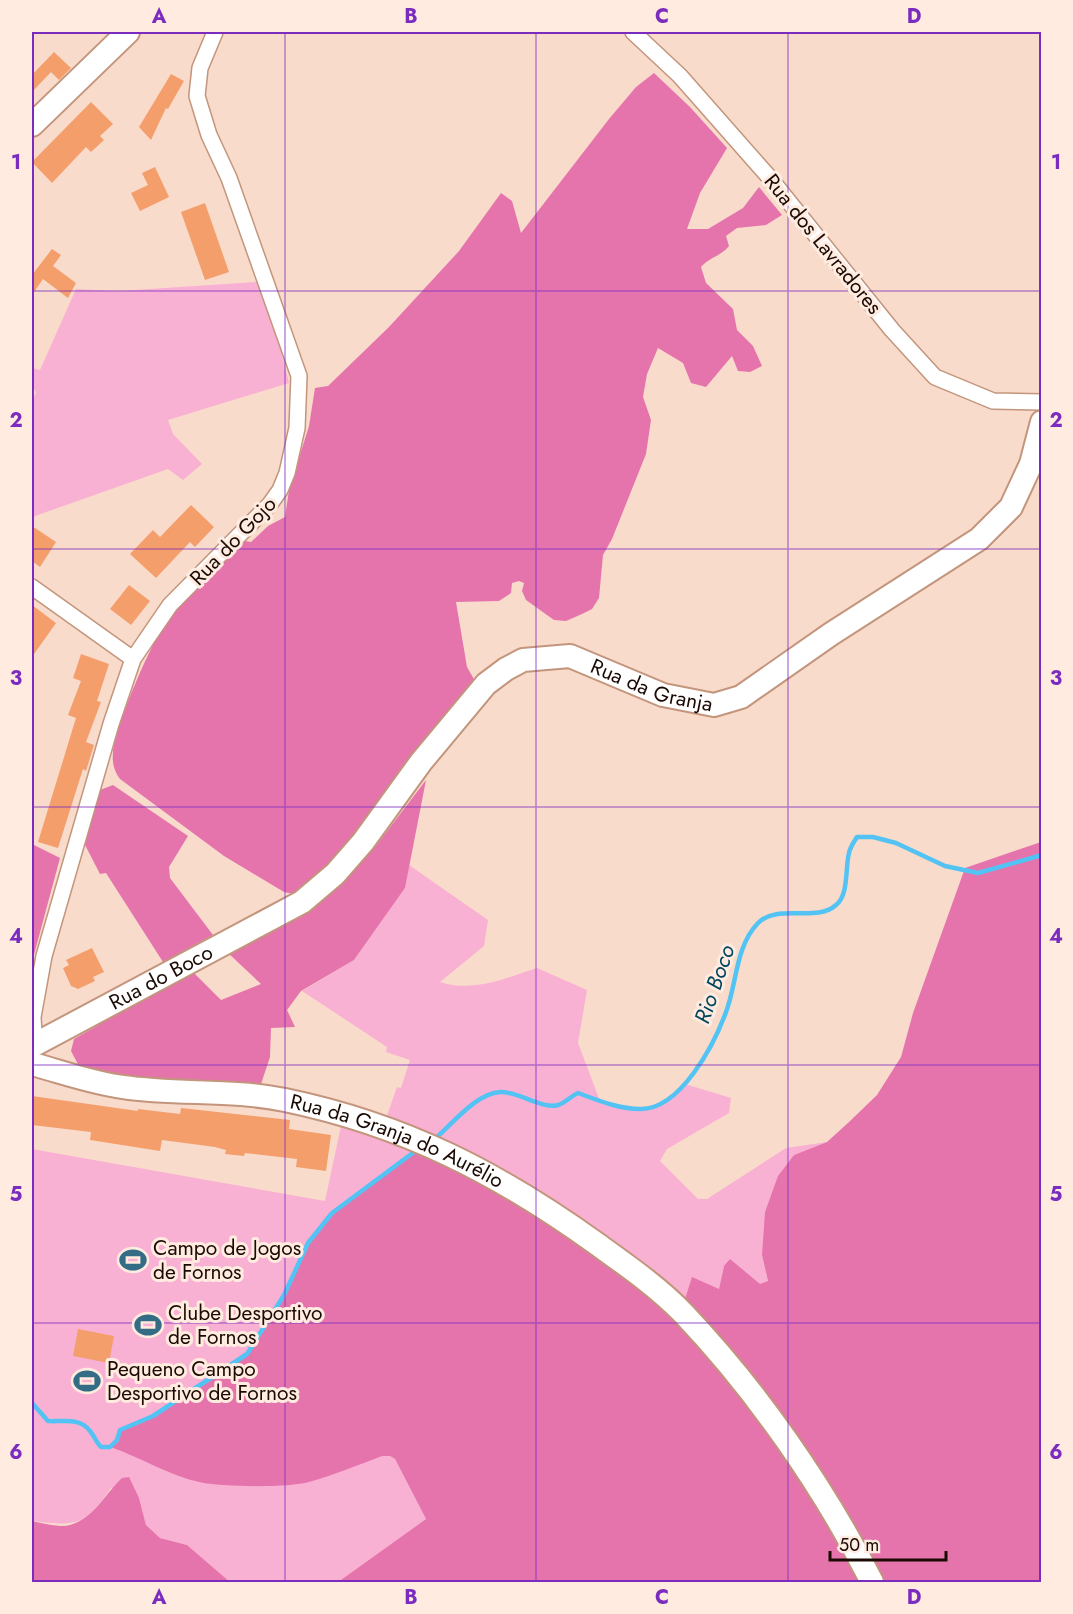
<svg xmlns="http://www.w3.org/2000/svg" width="1073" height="1614" font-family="Jost,sans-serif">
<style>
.green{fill:#f9b1d3}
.forest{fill:#e574ad}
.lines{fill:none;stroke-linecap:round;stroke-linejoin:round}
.stream{stroke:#53c3f4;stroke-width:4.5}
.building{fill:#f49e6c}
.street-casing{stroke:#c3957c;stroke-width:18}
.secondary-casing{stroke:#c3957c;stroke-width:26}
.street{stroke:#fff;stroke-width:15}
.secondary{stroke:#fff;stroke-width:22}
.grid{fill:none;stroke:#7b2cbf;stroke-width:1.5;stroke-opacity:0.55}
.labels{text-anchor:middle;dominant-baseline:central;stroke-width:6;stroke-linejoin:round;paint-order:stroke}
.street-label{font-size:21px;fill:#1a0a03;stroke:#ffebe0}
.poi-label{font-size:21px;fill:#1a0a03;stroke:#ffebe0;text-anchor:start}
.water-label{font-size:22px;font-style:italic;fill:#00455d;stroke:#ffebe0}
.neatline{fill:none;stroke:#7b2cbf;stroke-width:2}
.grid-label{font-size:20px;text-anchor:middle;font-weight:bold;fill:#7b2cbf}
</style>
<rect width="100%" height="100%" fill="#f9dbcb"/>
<path class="green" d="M 257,282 L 275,327 L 289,383 L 168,420 L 173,434 L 202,464 L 183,480 L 168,469 L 35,516 L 32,520 L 32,400 L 36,393 L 32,384 L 32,368 L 40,370 L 76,289 L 119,291 Z
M 409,865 L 488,920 L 484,946 L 440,982 C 473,993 506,978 537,968 L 587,990 L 578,1043 L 600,1101 C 638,1109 655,1114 685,1084 L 731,1098 L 729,1113 L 667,1149 L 660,1161 L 698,1199 L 707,1199 L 786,1148 L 827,1142 L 794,1155 L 762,1255 L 768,1281 L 760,1285 L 724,1266 L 719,1289 L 685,1299 L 549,1199 L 505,1171 L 385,1121 L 397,1087 L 401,1088 L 410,1060 L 386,1052 L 387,1047 L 302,991 L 354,960 L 405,888 Z
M 341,1126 L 418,1149 L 308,1243 L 284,1295 L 247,1354 L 153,1416 L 120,1430 L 117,1440 L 110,1447 L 139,1457 L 390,1456 L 395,1459 L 426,1519 L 338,1582 L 230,1582 L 187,1545 L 160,1538 L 146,1525 L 139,1498 L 111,1488 C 84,1527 76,1526 32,1521 L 32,1149 L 325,1201 Z"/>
<path class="forest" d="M 654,73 L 690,107 L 727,148 L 700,193 L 687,229 L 708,229 L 743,208 L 759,187 L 782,215 L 766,225 L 737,228 L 726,236 L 729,246 C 721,256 710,257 701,267 L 706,283 L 733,309 L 737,330 L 753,346 L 762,366 L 750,372 L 738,371 L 732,356 L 706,387 L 691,383 L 683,363 L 658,348 L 647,374 L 643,397 L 651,420 L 646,454 L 612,539 L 603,555 L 599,598 L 592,609 L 582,614 L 566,621 L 554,620 L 526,600 L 522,591 L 524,583 L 519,581 L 512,583 L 511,593 L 499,601 L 456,602 L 467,667 L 475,681 L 350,842 L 331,864 L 293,894 L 284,892 L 224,856 L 120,779 C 114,771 112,763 113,753 C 114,729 152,640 167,621 C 189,591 218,567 245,541 L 251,542 L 268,526 L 285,517 L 289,490 L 309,426 L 315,388 L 328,386 L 389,327 L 459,251 L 501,193 L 512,201 L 521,233 L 609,119 L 636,87 Z
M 426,780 L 405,888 L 354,960 L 301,991 L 287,1010 L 295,1027 L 271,1028 L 270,1057 L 261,1084 L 130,1080 L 80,1068 L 71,1051 L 74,1039 L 192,971 L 221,1000 L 261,984 L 227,952 L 314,906 L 375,847 Z
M 113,785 L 188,836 L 169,867 L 170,878 L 213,935 L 163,962 L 106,873 L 100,874 L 84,843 L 100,790 Z
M 1041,842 L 1041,1582 L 338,1582 L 426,1519 L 395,1459 L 390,1456 L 382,1456 C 358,1465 334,1475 309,1482 C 288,1488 221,1487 199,1482 C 168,1475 140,1457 110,1447 L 117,1440 L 120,1430 L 153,1416 L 247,1354 L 284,1295 L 308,1243 L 332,1213 L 418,1149 L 446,1160 L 594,1250 L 685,1327 L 700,1315 L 685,1299 L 692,1277 L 719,1289 L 724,1266 L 730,1259 L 760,1284 L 768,1281 L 762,1255 L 765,1212 L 778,1176 L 794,1155 L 827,1142 L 849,1122 L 877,1095 L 901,1057 L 913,1013 L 965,868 Z
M 32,844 L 60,858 L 32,962 Z
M 129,1477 L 139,1498 L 146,1525 L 160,1538 L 187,1545 L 230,1582 L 32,1582 L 32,1521 C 42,1523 59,1528 70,1525 C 94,1518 105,1494 122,1478 Z"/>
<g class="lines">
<path class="stream" d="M 437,1137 C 453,1123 477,1093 500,1092 C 518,1091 543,1110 558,1105 C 565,1103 571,1096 578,1093 C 597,1100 619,1109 640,1109 C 680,1110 714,1045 726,1012 C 737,984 735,947 758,923 C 778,903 816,923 836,905 C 849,895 845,868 849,853 C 850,847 854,842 857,837 L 873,837 L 896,843 L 945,866 L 978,873 L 1042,855
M 32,1403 L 48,1421 C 62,1422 80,1417 90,1431 C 95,1437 96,1442 101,1447 L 110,1447 L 117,1440 L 120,1430 L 153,1416 L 247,1354 L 284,1295 L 308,1243 L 332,1213 L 418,1149"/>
</g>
<path class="building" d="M 54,52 L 71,68 L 59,80 L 51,72 L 32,92 L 32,75 Z
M 171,74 L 184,81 L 168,109 L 166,108 L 151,140 L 139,127 Z
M 91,102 L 113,124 L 100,136 L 104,140 L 91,152 L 86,147 L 52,183 L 32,162 Z
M 155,167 L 169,197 L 140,211 L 131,193 L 148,185 L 142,173 Z
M 205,203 L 229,272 L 205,280 L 181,212 Z
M 52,249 L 61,255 L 53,266 L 76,283 L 68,298 L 43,279 L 32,295 L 32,275 Z
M 191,505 L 214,527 L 195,547 L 190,542 L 156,578 L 130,554 L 153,530 L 160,537 Z
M 32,526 L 56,542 L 40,567 L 32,561 Z
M 129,585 L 150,601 L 131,625 L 110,609 Z
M 32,605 L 56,623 L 32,657 Z
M 81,654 L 109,664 L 97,701 L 101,702 L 86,742 L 94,745 L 86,771 L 83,769 L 58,848 L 38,842 L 76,718 L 68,715 L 81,681 L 73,678 Z
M 92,948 L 104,972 L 93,977 L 95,981 L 78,989 L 71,986 L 63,968 L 69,965 L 66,960 Z
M 32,1096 L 138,1111 L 138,1109 L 180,1114 L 181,1108 L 290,1120 L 289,1129 L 331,1135 L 326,1171 L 296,1167 L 297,1159 L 245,1153 L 244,1156 L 225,1154 L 226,1150 L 215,1147 L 162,1140 L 160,1151 L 90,1140 L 91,1132 L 32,1125 Z
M 78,1329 L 114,1336 L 109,1363 L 73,1356 Z"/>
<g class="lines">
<defs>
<path id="street" d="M 633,32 L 680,76 L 769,177 L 892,330 L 935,377 L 993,401 L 1042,402
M 32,587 L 133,659
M 38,1042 L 34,1034 L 33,1017 L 44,956 L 111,724 L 133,659 L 170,605 L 270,504 L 280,490 L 287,473 L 297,428 L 299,376 L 229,178 L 209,135 L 197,96 L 200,68 L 215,32"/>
<g id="secondary">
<path d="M 32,125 L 128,32"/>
<path id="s1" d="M 32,1046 L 302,902 L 335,874 L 363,842 L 421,762 L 486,684 L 506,669 L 523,660 L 570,656 L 663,695 L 714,705 L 741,697 L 831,634 L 979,539 L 1011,507 L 1031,464 L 1042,422"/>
<path id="s2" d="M 32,1064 C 62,1072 92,1083 123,1087 C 177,1095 232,1089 285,1100 C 405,1125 498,1173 597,1244 C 626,1265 658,1287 683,1313 C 757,1391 823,1486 872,1582"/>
</g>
</defs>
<use href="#street" class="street-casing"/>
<use href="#secondary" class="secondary-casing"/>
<use href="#street" class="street"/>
<use href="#secondary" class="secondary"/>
</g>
<path class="grid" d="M 285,32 L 285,1582M 536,32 L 536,1582M 788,32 L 788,1582M 32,291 L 1042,291M 32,549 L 1042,549M 32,807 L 1042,807M 32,1065 L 1042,1065M 32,1323 L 1042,1323"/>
<defs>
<symbol id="stadium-bare" viewBox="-9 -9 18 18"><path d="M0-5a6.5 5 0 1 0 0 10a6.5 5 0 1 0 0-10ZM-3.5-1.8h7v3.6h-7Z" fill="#346c86" stroke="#ffebe0" stroke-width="2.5" paint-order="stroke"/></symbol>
</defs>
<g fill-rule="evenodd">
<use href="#stadium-bare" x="114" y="1241" width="38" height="38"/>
<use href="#stadium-bare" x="129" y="1306" width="38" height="38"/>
<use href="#stadium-bare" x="68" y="1362" width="38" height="38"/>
</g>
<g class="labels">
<g class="street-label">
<text transform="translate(823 244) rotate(51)">Rua dos Lavradores</text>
<text transform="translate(233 541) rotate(-46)">Rua do Gojo</text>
<text stroke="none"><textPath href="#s1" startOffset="771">Rua da Granja</textPath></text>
<text stroke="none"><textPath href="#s1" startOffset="146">Rua do Boco</textPath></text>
<text stroke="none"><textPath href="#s2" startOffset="376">Rua da Granja do Aurélio</textPath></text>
</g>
<g class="poi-label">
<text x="153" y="1248">Campo de Jogos<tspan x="153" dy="24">de Fornos</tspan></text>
<text x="168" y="1313">Clube Desportivo<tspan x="168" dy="24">de Fornos</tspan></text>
<text x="107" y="1369">Pequeno Campo<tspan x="107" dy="24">Desportivo de Fornos</tspan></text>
</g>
<g class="water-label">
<text transform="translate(714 984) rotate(-71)">Rio Boco</text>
</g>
</g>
<rect width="1073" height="1614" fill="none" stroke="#ffebe0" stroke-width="66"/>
<path d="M830 1551v9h116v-9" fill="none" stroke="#1a0a03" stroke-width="3"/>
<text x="839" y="1551" font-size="18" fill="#1a0a03" stroke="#ffebe0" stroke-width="4.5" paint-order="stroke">50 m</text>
<rect x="33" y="33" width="1007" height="1548" class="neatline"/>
<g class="grid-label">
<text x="159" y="23">A</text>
<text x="411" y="23">B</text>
<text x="662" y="23">C</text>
<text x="914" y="23">D</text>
<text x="16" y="169">1</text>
<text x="1056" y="169">1</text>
<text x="16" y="427">2</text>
<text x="1056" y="427">2</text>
<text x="16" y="685">3</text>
<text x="1056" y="685">3</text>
<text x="16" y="943">4</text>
<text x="1056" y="943">4</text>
<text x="16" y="1201">5</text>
<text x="1056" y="1201">5</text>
<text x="16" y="1459">6</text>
<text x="1056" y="1459">6</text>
<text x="159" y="1604">A</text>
<text x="411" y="1604">B</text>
<text x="662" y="1604">C</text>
<text x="914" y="1604">D</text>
</g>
</svg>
